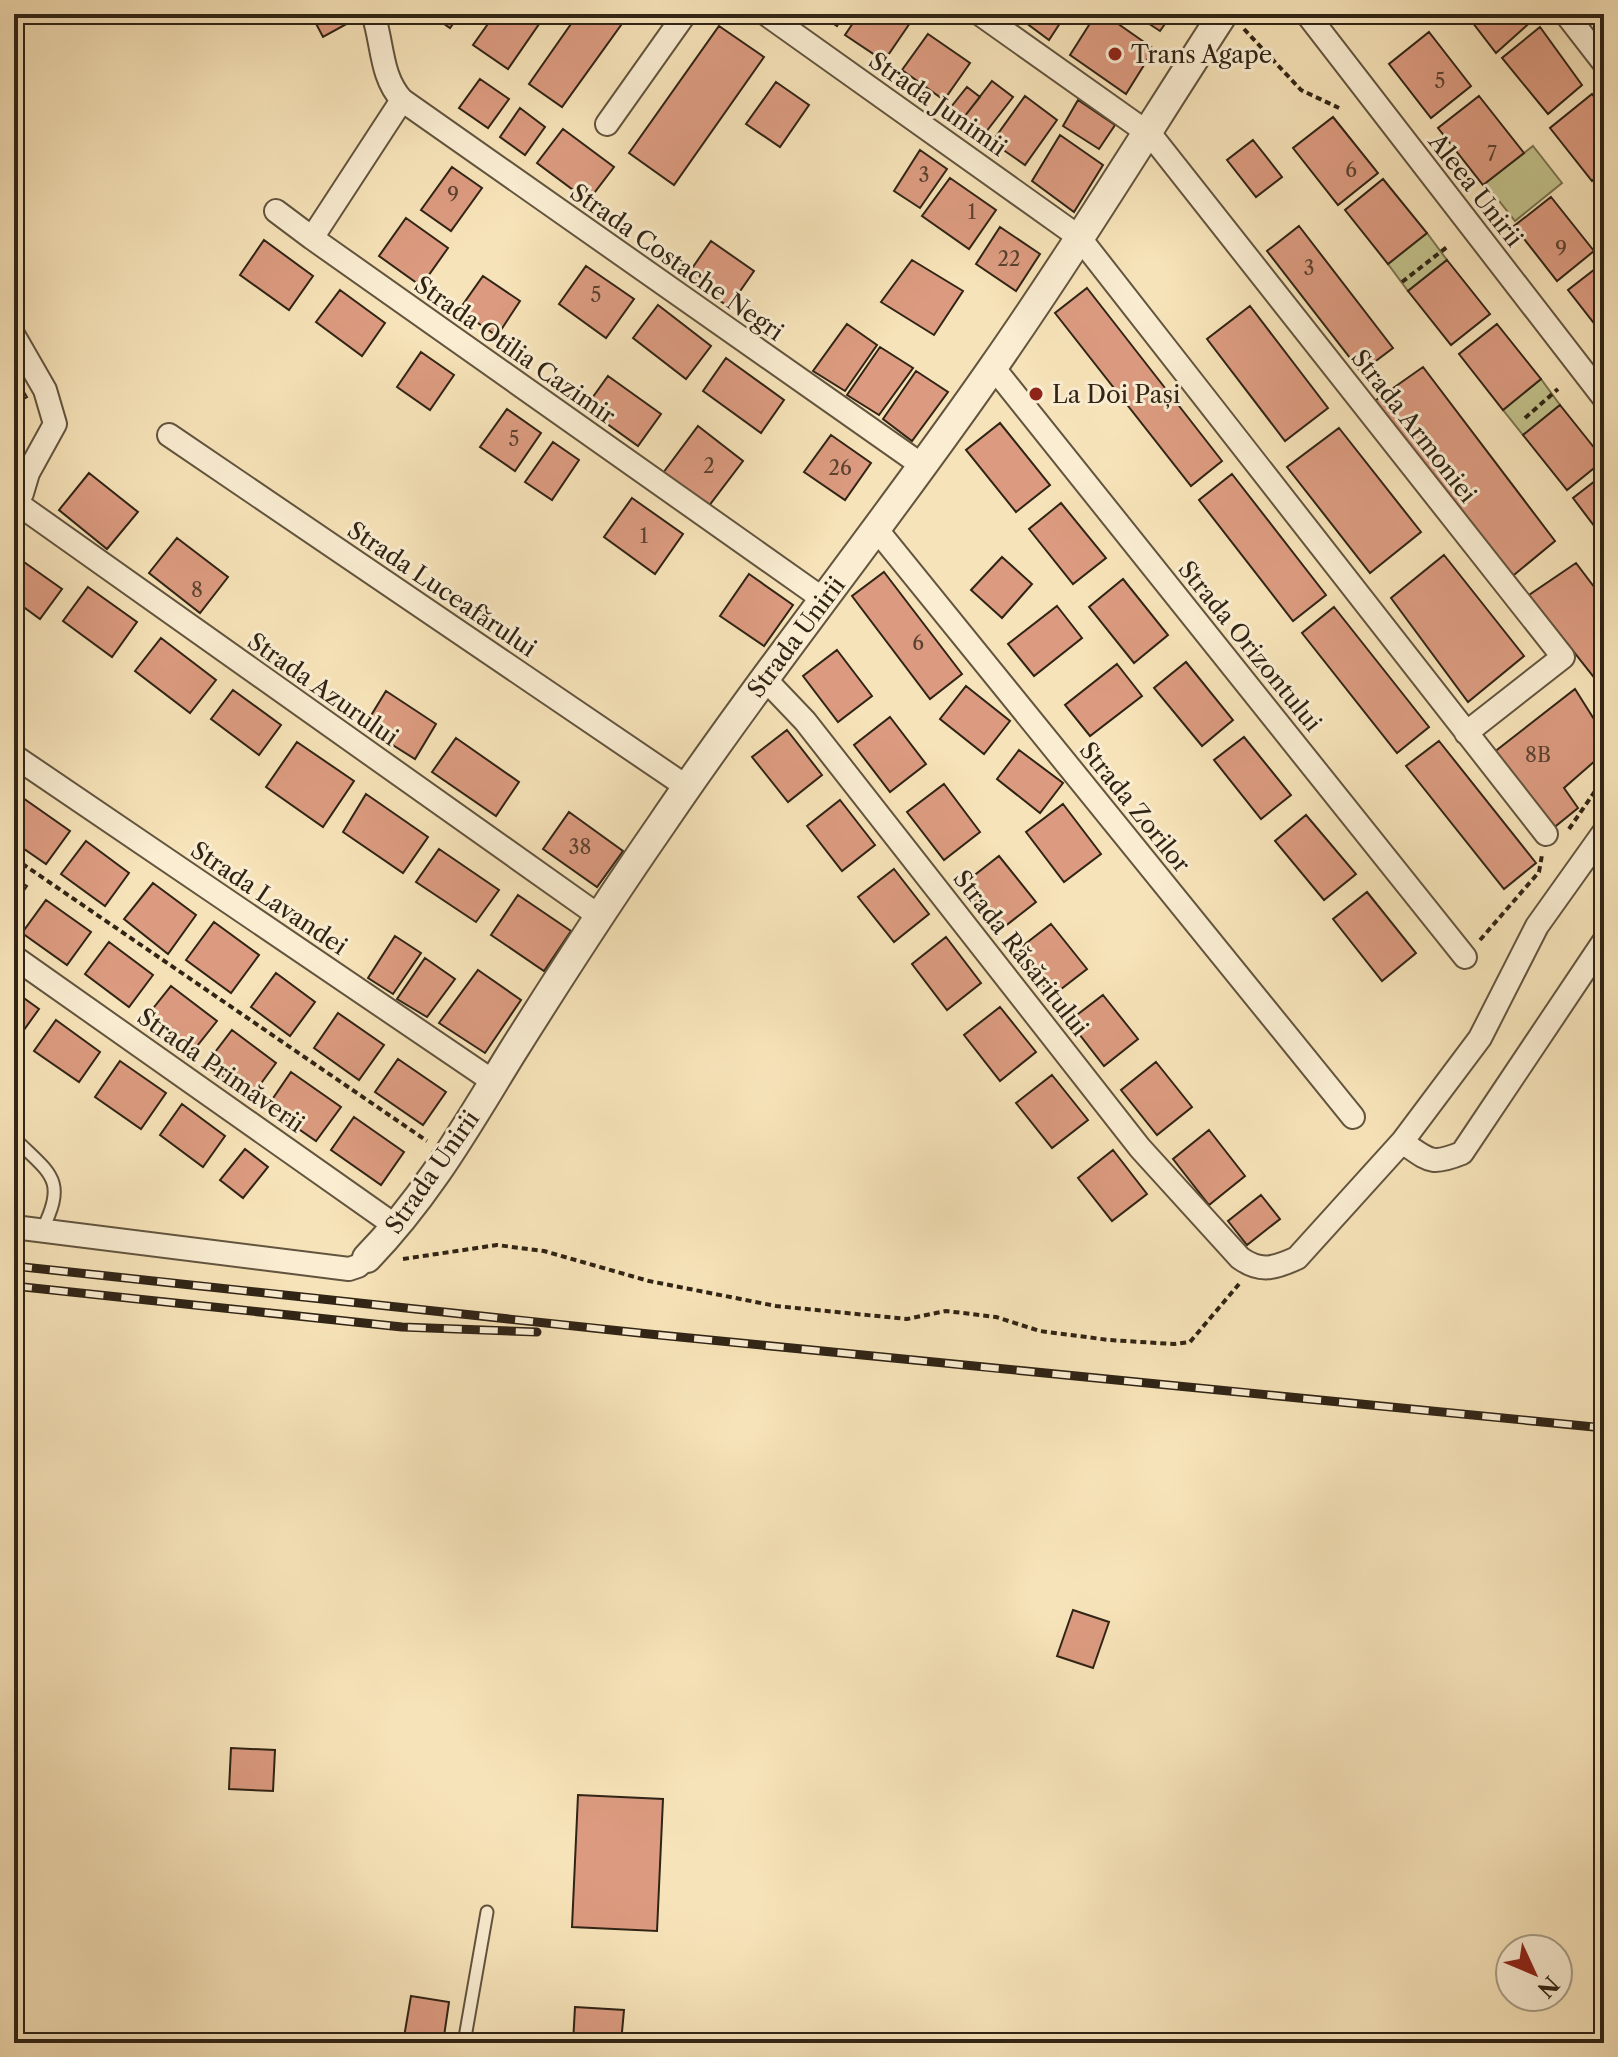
<svg xmlns="http://www.w3.org/2000/svg" width="1618" height="2057" font-family="'Libre Caslon Text',serif">
<style>
.green{fill:#c2c28b;stroke:#797350;stroke-width:2}
.building{fill:#dc9b80;stroke:#302415;stroke-width:2}
.lines{fill:none;stroke-linecap:round;stroke-linejoin:round}
.service-casing{stroke:#62543e;stroke-width:15}
.minor-casing{stroke:#62543e;stroke-width:26}
.tertiary-casing{stroke:#62543e;stroke-width:32}
.path{stroke:#302415;stroke-width:4;stroke-dasharray:6 4;stroke-linecap:butt}
.service{stroke:#faedd2;stroke-width:11}
.minor{stroke:#faedd2;stroke-width:22}
.tertiary{stroke:#faedd2;stroke-width:28}
.rail-casing{stroke:#302415;stroke-width:9}
.rail{stroke:#faedd2;stroke-width:6;stroke-dasharray:18;stroke-linecap:butt}
.poi-dot{fill:#8f2418;stroke:#faedd2;stroke-width:3}
.labels{text-anchor:middle;dominant-baseline:central;stroke-width:6;stroke-linejoin:round;paint-order:stroke}
.number-label{font-size:20px;fill:#5b4230}
.poi-label{font-size:24px;fill:#302415;stroke:#faedd2;text-anchor:start}
.street-label{font-size:24px;fill:#302415;stroke:#faedd2}
</style>
<rect width="100%" height="100%" fill="#f7e3b9"/>
<filter id="stains"><feTurbulence type="fractalNoise" baseFrequency=".0025" numOctaves="4"/><feColorMatrix values="0 0 0 0 .2 0 0 0 0 .09 0 0 0 0 .02 0 0 0 .5 -.17"/></filter>
<radialGradient id="worn" r=".72"><stop offset=".6" stop-color="#630" stop-opacity="0"/><stop offset="1" stop-color="#630" stop-opacity=".3"/></radialGradient>
<path class="green" d="M 1533,146 L 1562,183 L 1515,221 L 1485,183 Z
M 1427,233 L 1447,260 L 1408,291 L 1388,264 Z
M 1541,379 L 1560,405 L 1523,435 L 1503,410 Z"/>
<path class="building" d="M 311,14 L 349,14 L 352,21 L 323,37 Z
M 430,14 L 460,14 L 450,28 Z
M 495,14 L 546,14 L 508,69 L 473,45 Z
M 578,14 L 629,14 L 562,107 L 529,84 Z
M 819,14 L 844,14 L 837,26 Z
M 859,14 L 898,14 L 910,23 L 884,61 L 845,35 Z
M 1014,14 L 1066,14 L 1049,40 Z
M 1096,14 L 1104,14 L 1154,49 L 1126,94 L 1070,55 Z
M 1134,14 L 1172,14 L 1160,31 Z
M 1466,14 L 1530,14 L 1534,19 L 1496,53 Z
M 719,26 L 764,57 L 674,185 L 629,153 Z
M 1540,27 L 1582,85 L 1548,114 L 1502,58 Z
M 1429,32 L 1471,86 L 1431,118 L 1389,64 Z
M 928,34 L 970,63 L 944,100 L 902,70 Z
M 480,79 L 509,99 L 488,128 L 459,108 Z
M 992,81 L 1013,97 L 982,137 L 961,121 Z
M 776,82 L 809,105 L 780,147 L 746,124 Z
M 967,87 L 980,97 L 964,117 L 951,107 Z
M 1592,94 L 1604,110 L 1604,170 L 1592,181 L 1550,128 Z
M 1025,96 L 1057,120 L 1025,165 L 992,142 Z
M 1479,96 L 1524,153 L 1483,185 L 1438,128 Z
M 1078,100 L 1115,125 L 1099,149 L 1063,126 Z
M 520,108 L 545,127 L 525,155 L 500,137 Z
M 1333,117 L 1378,173 L 1338,205 L 1293,148 Z
M 563,129 L 614,167 L 588,201 L 537,163 Z
M 1060,135 L 1103,165 L 1074,212 L 1032,181 Z
M 1253,140 L 1282,177 L 1256,197 L 1227,160 Z
M 920,150 L 947,169 L 920,208 L 894,191 Z
M 452,167 L 482,188 L 451,231 L 421,210 Z
M 950,178 L 996,210 L 969,249 L 922,216 Z
M 1383,179 L 1427,233 L 1388,264 L 1345,210 Z
M 1551,197 L 1594,251 L 1557,281 L 1514,226 Z
M 406,218 L 448,248 L 421,286 L 379,256 Z
M 1299,226 L 1393,348 L 1361,372 L 1267,251 Z
M 1000,227 L 1040,254 L 1016,291 L 976,264 Z
M 264,240 L 313,276 L 289,310 L 240,275 Z
M 711,241 L 754,271 L 729,307 L 686,277 Z
M 912,260 L 963,291 L 934,335 L 881,302 Z
M 1447,260 L 1490,314 L 1451,345 L 1408,291 Z
M 1604,262 L 1604,336 L 1568,290 Z
M 586,266 L 634,299 L 606,338 L 559,304 Z
M 483,276 L 520,301 L 497,336 L 459,310 Z
M 1087,288 L 1222,461 L 1191,486 L 1055,313 Z
M 340,290 L 385,323 L 362,356 L 316,322 Z
M 658,305 L 711,346 L 686,379 L 633,338 Z
M 1250,306 L 1328,408 L 1285,441 L 1207,339 Z
M 847,324 L 877,345 L 845,391 L 813,371 Z
M 1497,324 L 1541,379 L 1503,410 L 1459,354 Z
M 880,347 L 913,368 L 879,415 L 847,395 Z
M 421,352 L 454,375 L 430,410 L 397,387 Z
M 726,358 L 784,400 L 761,433 L 703,391 Z
M 1423,367 L 1555,541 L 1509,579 L 1372,403 Z
M 916,371 L 948,392 L 912,441 L 883,419 Z
M 14,375 L 27,397 L 14,404 Z
M 608,376 L 661,414 L 638,446 L 585,408 Z
M 1560,405 L 1604,460 L 1567,490 L 1523,435 Z
M 507,409 L 541,433 L 515,471 L 480,447 Z
M 1000,423 L 1050,485 L 1016,512 L 966,450 Z
M 698,426 L 743,461 L 708,507 L 663,473 Z
M 1339,428 L 1421,532 L 1370,573 L 1287,467 Z
M 831,435 L 871,463 L 845,500 L 804,472 Z
M 553,442 L 579,460 L 552,500 L 525,482 Z
M 89,473 L 138,512 L 107,549 L 59,510 Z
M 1232,474 L 1326,595 L 1293,621 L 1199,500 Z
M 1604,474 L 1604,539 L 1573,498 Z
M 632,498 L 683,534 L 655,574 L 604,537 Z
M 1061,503 L 1106,558 L 1073,584 L 1029,529 Z
M 177,538 L 228,577 L 200,613 L 149,573 Z
M 14,555 L 62,589 L 40,619 L 14,600 Z
M 1444,555 L 1524,656 L 1468,702 L 1391,598 Z
M 1002,557 L 1032,584 L 1002,618 L 971,590 Z
M 1576,563 L 1604,600 L 1604,690 L 1529,595 Z
M 884,572 L 962,674 L 930,699 L 852,596 Z
M 749,574 L 793,605 L 764,646 L 720,616 Z
M 1123,579 L 1168,635 L 1134,663 L 1089,607 Z
M 88,587 L 137,622 L 112,657 L 63,621 Z
M 1057,606 L 1082,638 L 1034,676 L 1008,644 Z
M 1334,607 L 1429,727 L 1397,753 L 1302,633 Z
M 161,638 L 216,680 L 190,713 L 135,671 Z
M 837,650 L 872,696 L 838,722 L 803,676 Z
M 1186,662 L 1233,720 L 1202,746 L 1154,688 Z
M 1117,664 L 1142,696 L 1090,736 L 1065,705 Z
M 966,686 L 1010,721 L 984,754 L 940,719 Z
M 1575,689 L 1604,735 L 1604,753 L 1564,788 L 1578,808 L 1546,834 L 1493,753 Z
M 233,690 L 281,725 L 259,755 L 211,719 Z
M 386,691 L 436,724 L 415,759 L 364,727 Z
M 890,717 L 926,764 L 890,792 L 854,745 Z
M 787,730 L 822,775 L 788,802 L 752,757 Z
M 1244,737 L 1291,795 L 1261,819 L 1214,760 Z
M 456,738 L 519,782 L 496,816 L 432,772 Z
M 1439,741 L 1536,863 L 1504,889 L 1406,766 Z
M 297,742 L 354,781 L 323,827 L 266,787 Z
M 1019,750 L 1063,783 L 1040,813 L 997,779 Z
M 944,784 L 980,832 L 944,860 L 907,812 Z
M 366,794 L 428,837 L 403,873 L 343,832 Z
M 23,798 L 70,831 L 46,864 L 14,842 L 14,811 Z
M 840,800 L 875,845 L 842,871 L 807,826 Z
M 1063,804 L 1101,854 L 1064,882 L 1026,832 Z
M 569,812 L 623,851 L 597,887 L 543,849 Z
M 1306,815 L 1356,874 L 1324,900 L 1275,841 Z
M 86,841 L 129,873 L 105,906 L 61,874 Z
M 439,849 L 499,890 L 476,922 L 416,882 Z
M 999,856 L 1036,902 L 999,931 L 962,885 Z
M 894,869 L 929,914 L 894,942 L 858,897 Z
M 14,878 L 27,886 L 14,905 Z
M 153,883 L 196,915 L 168,954 L 124,919 Z
M 1367,892 L 1416,953 L 1382,981 L 1333,919 Z
M 518,895 L 571,931 L 544,971 L 491,935 Z
M 46,900 L 91,932 L 67,965 L 22,933 Z
M 214,922 L 259,955 L 231,993 L 186,960 Z
M 1051,924 L 1087,969 L 1052,996 L 1016,951 Z
M 395,936 L 421,953 L 393,994 L 368,978 Z
M 946,937 L 981,983 L 947,1010 L 912,964 Z
M 109,942 L 153,975 L 129,1007 L 85,974 Z
M 425,958 L 455,979 L 427,1017 L 397,999 Z
M 478,970 L 521,1000 L 485,1053 L 439,1023 Z
M 276,973 L 315,1002 L 290,1036 L 251,1007 Z
M 171,986 L 217,1021 L 193,1051 L 147,1016 Z
M 14,991 L 39,1009 L 16,1041 L 14,1039 Z
M 1103,995 L 1138,1039 L 1104,1066 L 1069,1021 Z
M 1000,1007 L 1036,1052 L 1000,1081 L 964,1035 Z
M 338,1013 L 384,1045 L 359,1080 L 314,1048 Z
M 56,1020 L 100,1052 L 79,1082 L 34,1051 Z
M 232,1030 L 276,1063 L 251,1097 L 206,1064 Z
M 398,1059 L 446,1092 L 423,1125 L 375,1092 Z
M 120,1061 L 166,1093 L 141,1129 L 95,1097 Z
M 1156,1062 L 1192,1107 L 1157,1135 L 1121,1090 Z
M 291,1072 L 341,1107 L 316,1141 L 267,1107 Z
M 1052,1075 L 1088,1120 L 1052,1148 L 1016,1103 Z
M 182,1104 L 225,1136 L 203,1167 L 160,1135 Z
M 354,1117 L 404,1152 L 381,1185 L 331,1150 Z
M 1209,1130 L 1245,1176 L 1209,1205 L 1173,1159 Z
M 245,1149 L 268,1167 L 243,1198 L 220,1180 Z
M 1113,1150 L 1147,1194 L 1112,1221 L 1078,1178 Z
M 1261,1195 L 1280,1219 L 1247,1245 L 1228,1221 Z
M 1073,1610 L 1109,1622 L 1093,1668 L 1057,1656 Z
M 231,1748 L 275,1750 L 273,1791 L 229,1789 Z
M 578,1795 L 663,1799 L 657,1931 L 572,1927 Z
M 411,1996 L 449,2002 L 443,2043 L 403,2043 Z
M 575,2007 L 624,2010 L 621,2043 L 573,2043 Z"/>
<g class="lines">
<defs>
<path id="service" d="M 14,1138 C 50,1174 68,1179 42,1230
M 464,2043 L 487,1912"/>
<path id="minor" d="M 373,14 C 383,43 380,76 402,100 L 923,466
M 766,14 L 1079,237 L 1546,834
M 980,14 L 1138,126 L 1144,136 L 1154,139 L 1563,657 L 1466,733
M 1307,14 L 1604,398
M 1566,14 L 1604,63
M 402,100 L 312,238 L 823,599
M 607,124 L 685,14
M 276,211 L 312,238
M 14,336 L 45,390 L 55,424 L 28,473 L 22,493 L 14,509
M 993,367 L 1465,957
M 169,435 L 687,787
M 18,504 L 599,916
M 877,530 L 1353,1117
M 764,678 L 805,721 L 1140,1148 L 1240,1258 C 1261,1273 1275,1268 1297,1258 L 1402,1142 C 1429,1160 1430,1166 1462,1153 L 1604,941
M 14,756 L 494,1082
M 14,957 L 397,1227
M 1402,1142 L 1480,1038 L 1537,926 L 1604,832
M 14,1227 L 349,1269 L 358,1266 L 367,1258"/>
<path id="tertiary" d="M 367,1258 C 428,1195 466,1127 511,1054 C 560,976 609,900 661,825 C 766,670 884,524 991,370 C 1072,254 1146,133 1223,14"/>
</defs>
<use href="#service" class="service-casing"/>
<use href="#minor" class="minor-casing"/>
<use href="#tertiary" class="tertiary-casing"/>
<path class="path" d="M 1244,29 L 1301,90 L 1339,108
M 1402,282 L 1447,247
M 1525,418 L 1558,389
M 1569,829 L 1604,778
M 14,858 L 427,1141
M 1480,940 L 1539,872 L 1542,855
M 403,1259 L 497,1245 L 544,1251 L 649,1281 L 776,1306 L 907,1319 L 946,1311 L 996,1317 L 1040,1331 L 1109,1340 L 1174,1344 L 1190,1342 L 1239,1284"/>
<use href="#service" class="service"/>
<use href="#minor" class="minor"/>
<use href="#tertiary" class="tertiary"/>
<defs>
<path id="rail" d="M 14,1266 L 649,1334 L 1604,1428
M 14,1286 L 402,1327 L 537,1332"/>
</defs>
<use href="#rail" class="rail-casing"/>
<use href="#rail" class="rail"/>
</g>
<g class="poi-dot">
<circle cx="1115" cy="54" r="8"/>
<circle cx="1036" cy="394" r="8"/>
</g>
<g class="labels">
<g class="number-label">
<text x="1440" y="81">5</text>
<text x="1492" y="154">7</text>
<text x="1351" y="170">6</text>
<text x="924" y="175">3</text>
<text x="453" y="195">9</text>
<text x="972" y="212">1</text>
<text x="1561" y="249">9</text>
<text x="1009" y="259">22</text>
<text x="1309" y="268">3</text>
<text x="596" y="295">5</text>
<text x="514" y="439">5</text>
<text x="709" y="466">2</text>
<text x="840" y="468">26</text>
<text x="644" y="536">1</text>
<text x="197" y="590">8</text>
<text x="918" y="643">6</text>
<text x="1538" y="755">8B</text>
<text x="580" y="847">38</text>
</g>
<g class="poi-label">
<text x="1131" y="54">Trans Agape</text>
<text x="1052" y="394">La Doi Pași</text>
</g>
<g class="street-label">
<text transform="translate(938 104) rotate(35)">Strada Junimii</text>
<text transform="translate(1476 190) rotate(52)">Aleea Unirii</text>
<text transform="translate(677 262) rotate(35)">Strada Costache Negri</text>
<text transform="translate(515 350) rotate(35)">Strada Otilia Cazimir</text>
<text transform="translate(1414 426) rotate(52)">Strada Armoniei</text>
<text transform="translate(442 589) rotate(34)">Strada Luceafǎrului</text>
<text transform="translate(796 637) rotate(-53)">Strada Unirii</text>
<text transform="translate(1250 646) rotate(51)">Strada Orizontului</text>
<text transform="translate(323 689) rotate(35)">Strada Azurului</text>
<text transform="translate(1135 807) rotate(51)">Strada Zorilor</text>
<text transform="translate(269 898) rotate(34)">Strada Lavandei</text>
<text transform="translate(1021 953) rotate(52)">Strada Răsăritului</text>
<text transform="translate(221 1070) rotate(35)">Strada Primăverii</text>
<text transform="translate(432 1172) rotate(-55)">Strada Unirii</text>
</g>
</g>
<rect width="1618" height="2057" fill="none" stroke="#f7e3b9" stroke-width="48"/>
<rect x="16" y="16" width="1586" height="2025" fill="none" stroke="#302415" stroke-width="4"/>
<rect x="24" y="24" width="1570" height="2009" fill="none" stroke="#302415" stroke-width="2"/>
<g transform="translate(1534 1973) rotate(134)"><circle r="38" fill="#faedd2" stroke="#a99d86" stroke-width="2"/>
<path d="M0-6L14 30L0 20L-14 30Z" fill="#8f2418"/>
<text y="-12" font-size="22" font-weight="bold" text-anchor="middle" fill="#302415">N</text>
</g>
<rect width="100%" height="100%" filter="url(#stains)"/>
<rect width="100%" height="100%" fill="url(#worn)"/>
</svg>
